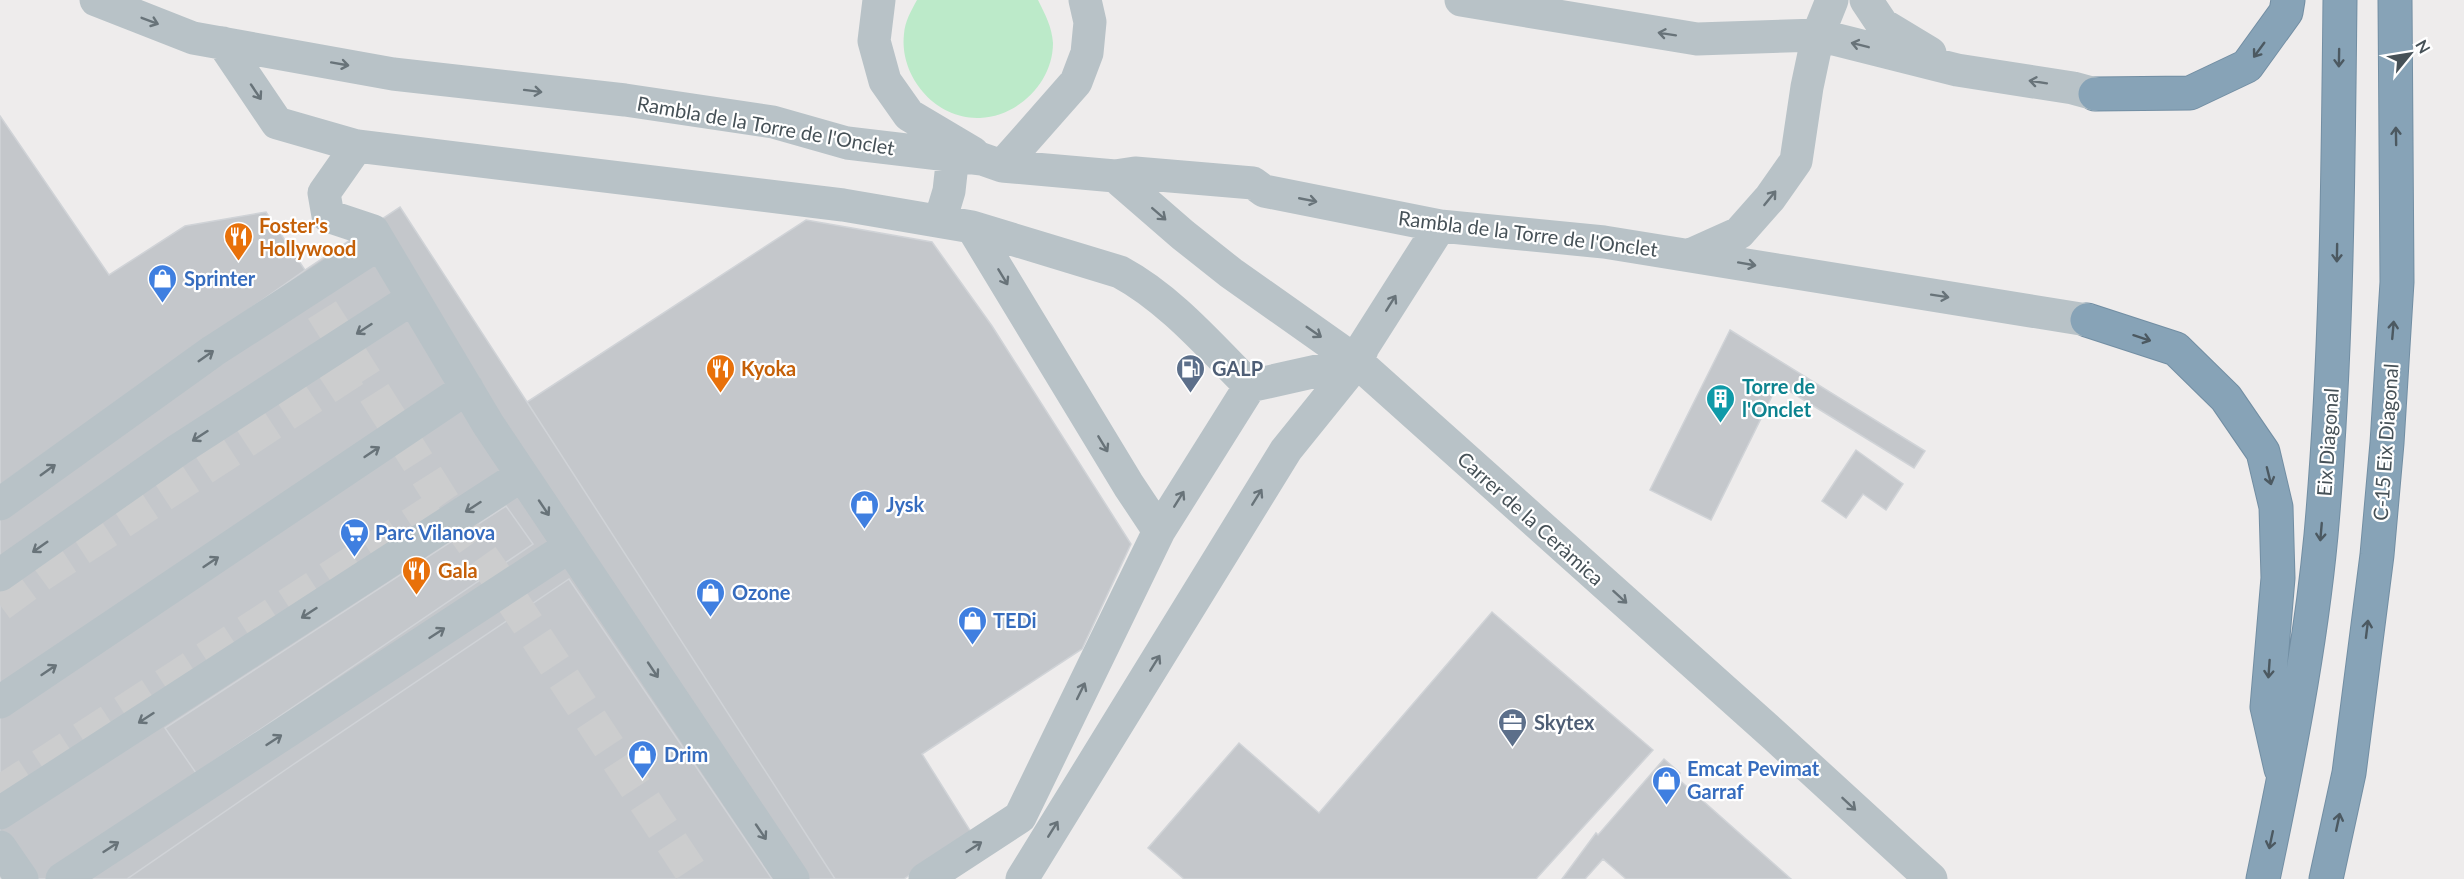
<svg xmlns="http://www.w3.org/2000/svg" width="2464" height="879" font-family="Lato,sans-serif">
<style>
.green{fill:#bceac9}
.building{fill:#c4c7cb;stroke:#d0d3d7;stroke-width:1.5}
.lines{fill:none;stroke-linecap:round;stroke-linejoin:round}
.minor-tunnel{stroke:#cccdce;stroke-width:33;stroke-dasharray:33 16;stroke-linecap:butt}
.highway-casing{stroke:#728ea3;stroke-width:35}
.minor{stroke:#b8c2c7;stroke-width:33}
.highway{stroke:#87a3b7;stroke-width:33}
.oneway{stroke:#687379}
.oneway2{stroke:#4c5961}
.labels{text-anchor:middle;dominant-baseline:central;stroke-width:4.5;stroke-linejoin:round;paint-order:stroke}
.street-label{font-size:20px;fill:#465157;stroke:#fff}
.food-label{font-size:20px;font-weight:bold;fill:#c56008;stroke:#fff;text-anchor:start}
.shop-label{font-size:20px;font-weight:bold;fill:#366cbe;stroke:#fff;text-anchor:start}
.service-label{font-size:20px;font-weight:bold;fill:#4e5e75;stroke:#fff;text-anchor:start}
.culture-label{font-size:20px;font-weight:bold;fill:#0d838f;stroke:#fff;text-anchor:start}
</style>
<rect width="100%" height="100%" fill="#eeecec"/>
<path class="green" d="M 917,0 L 1038,0 C 1045,14 1052,27 1053,43 C 1053,82 1019,116 980,118 C 936,120 899,77 904,34 C 905,21 911,11 917,0 Z"/>
<path class="building" d="M 0,116 L 109,275 L 185,226 L 266,212 L 305,270 L 0,485 Z
M 400,207 L 527,402 L 835,879 L 2,879 L 0,877 L 0,485 L 305,270 Z
M 806,220 L 932,242 L 992,326 L 1131,544 L 1082,649 L 922,754 L 971,832 L 904,879 L 835,879 L 527,402 Z
M 1730,330 L 1925,451 L 1914,468 L 1778,384 L 1711,520 L 1650,490 Z
M 1856,450 L 1903,484 L 1886,510 L 1863,494 L 1846,518 L 1822,501 Z
M 506,506 L 533,544 L 196,773 L 165,728 Z
M 569,579 L 772,879 L 127,879 L 291,766 Z
M 1492,612 L 1653,750 L 1536,879 L 1184,879 L 1148,848 L 1239,743 L 1319,813 Z
M 1664,759 L 1680,773 L 1676,777 L 1791,879 L 1626,879 L 1603,859 L 1585,879 L 1562,879 L 1596,833 L 1598,835 Z"/>
<g class="lines">
<path class="minor-tunnel" d="M 322,310 L 444,503 L 498,579 L 696,879
M 0,605 L 41,575 L 359,367
M 0,792 L 444,503"/>
<defs>
<path id="highway" d="M 2095,94 L 2190,93 L 2247,66 L 2286,12 L 2288,0
M 2087,320 L 2176,349 L 2226,398 L 2263,452 L 2276,507 L 2278,578 L 2267,707 L 2281,769
M 2263,879 C 2287,765 2310,651 2321,535 C 2337,357 2338,178 2340,0
M 2326,879 L 2349,773 L 2377,555 L 2387,443 L 2397,282 L 2395,0"/>
</defs>
<use href="#highway" class="highway-casing"/>
<path class="minor" d="M 96,0 L 193,38 L 393,74 L 625,100 L 773,122 L 847,143 L 982,159 L 1002,166 L 1115,176 L 1135,173 L 1253,183 L 1264,191 L 1440,226 L 1604,242 L 2087,320
M 879,0 L 874,41 L 885,81 L 909,115 L 973,153
M 1461,0 L 1697,39 L 1818,35 L 1957,70 L 2073,88 L 2095,94
M 1866,0 L 1882,24 L 1930,53
M 223,43 L 277,123 L 357,146 L 843,205 L 972,227 L 1120,272 C 1170,299 1210,346 1250,386
M 357,146 L 324,193 L 328,216 L 373,231 L 488,424 L 793,879
M 1002,166 L 1076,82 L 1087,53 L 1090,22 L 1085,0
M 1115,176 L 1183,235 L 1231,273 L 1357,362 L 1775,736 L 1931,879
M 940,221 L 949,191 L 953,155
M 972,227 L 1129,486 L 1159,531
M 1690,255 L 1739,233 L 1770,198 L 1796,161 L 1807,87 L 1818,35 L 1832,0
M 0,504 L 213,351 L 380,243
M 0,575 L 178,450 L 413,298
M 0,702 L 467,388
M 0,813 L 522,475
M 0,847 L 22,879
M 62,879 L 570,546
M 925,879 L 1020,817 L 1159,531 L 1250,386 L 1357,362
M 1022,879 L 1286,450 L 1357,362 L 1363,347 L 1440,226"/>
<use href="#highway" class="highway"/>
</g>
<defs><path id="oneway-shaft" d="M-6 0H5M1.5-3L5.5 0L1.5 3" fill="none" stroke-width="1.6" stroke-linecap="round" stroke-linejoin="round" transform="scale(1.5)"/></defs>
<g class="oneway">
<use href="#oneway-shaft" transform="translate(150 21) rotate(21)"/>
<use href="#oneway-shaft" transform="translate(1667 34) rotate(-171)"/>
<use href="#oneway-shaft" transform="translate(1860 45) rotate(-166)"/>
<use href="#oneway-shaft" transform="translate(340 64) rotate(10)"/>
<use href="#oneway-shaft" transform="translate(2038 82) rotate(-171)"/>
<use href="#oneway-shaft" transform="translate(533 91) rotate(7)"/>
<use href="#oneway-shaft" transform="translate(256 92) rotate(56)"/>
<use href="#oneway-shaft" transform="translate(1770 198) rotate(-51)"/>
<use href="#oneway-shaft" transform="translate(1308 200) rotate(11)"/>
<use href="#oneway-shaft" transform="translate(1159 214) rotate(41)"/>
<use href="#oneway-shaft" transform="translate(1747 264) rotate(10)"/>
<use href="#oneway-shaft" transform="translate(1003 277) rotate(59)"/>
<use href="#oneway-shaft" transform="translate(1940 296) rotate(9)"/>
<use href="#oneway-shaft" transform="translate(1391 303) rotate(-58)"/>
<use href="#oneway-shaft" transform="translate(364 329) rotate(147)"/>
<use href="#oneway-shaft" transform="translate(1314 332) rotate(35)"/>
<use href="#oneway-shaft" transform="translate(206 356) rotate(-35)"/>
<use href="#oneway-shaft" transform="translate(200 436) rotate(147)"/>
<use href="#oneway-shaft" transform="translate(1103 444) rotate(59)"/>
<use href="#oneway-shaft" transform="translate(372 452) rotate(-34)"/>
<use href="#oneway-shaft" transform="translate(48 470) rotate(-36)"/>
<use href="#oneway-shaft" transform="translate(1257 497) rotate(-58)"/>
<use href="#oneway-shaft" transform="translate(1179 499) rotate(-58)"/>
<use href="#oneway-shaft" transform="translate(473 507) rotate(147)"/>
<use href="#oneway-shaft" transform="translate(544 508) rotate(56)"/>
<use href="#oneway-shaft" transform="translate(40 547) rotate(145)"/>
<use href="#oneway-shaft" transform="translate(211 562) rotate(-34)"/>
<use href="#oneway-shaft" transform="translate(1620 597) rotate(42)"/>
<use href="#oneway-shaft" transform="translate(309 613) rotate(147)"/>
<use href="#oneway-shaft" transform="translate(437 633) rotate(-33)"/>
<use href="#oneway-shaft" transform="translate(1155 663) rotate(-58)"/>
<use href="#oneway-shaft" transform="translate(49 670) rotate(-34)"/>
<use href="#oneway-shaft" transform="translate(653 670) rotate(56)"/>
<use href="#oneway-shaft" transform="translate(1081 691) rotate(-64)"/>
<use href="#oneway-shaft" transform="translate(146 718) rotate(147)"/>
<use href="#oneway-shaft" transform="translate(274 740) rotate(-33)"/>
<use href="#oneway-shaft" transform="translate(1849 804) rotate(43)"/>
<use href="#oneway-shaft" transform="translate(1053 829) rotate(-58)"/>
<use href="#oneway-shaft" transform="translate(761 832) rotate(56)"/>
<use href="#oneway-shaft" transform="translate(111 847) rotate(-33)"/>
<use href="#oneway-shaft" transform="translate(974 847) rotate(-33)"/>
</g>
<g class="oneway2">
<use href="#oneway-shaft" transform="translate(2259 50) rotate(126)"/>
<use href="#oneway-shaft" transform="translate(2339 58) rotate(91)"/>
<use href="#oneway-shaft" transform="translate(2396 136) rotate(-91)"/>
<use href="#oneway-shaft" transform="translate(2337 253) rotate(91)"/>
<use href="#oneway-shaft" transform="translate(2393 330) rotate(-85)"/>
<use href="#oneway-shaft" transform="translate(2142 338) rotate(18)"/>
<use href="#oneway-shaft" transform="translate(2269 476) rotate(76)"/>
<use href="#oneway-shaft" transform="translate(2321 532) rotate(95)"/>
<use href="#oneway-shaft" transform="translate(2367 629) rotate(-83)"/>
<use href="#oneway-shaft" transform="translate(2269 669) rotate(94)"/>
<use href="#oneway-shaft" transform="translate(2338 822) rotate(-78)"/>
<use href="#oneway-shaft" transform="translate(2271 840) rotate(102)"/>
</g>
<defs>
<symbol id="restaurant-pin" viewBox="-11 -11 22 30"><path d="M0 17L-7.5 6A9.5 9.5 0 1 1 7.5 6Z" fill="#e8710a" stroke="#fff"/><path d="M-5-6h1v4h1v-4h1v4h1v-4h1v5L-1.5 .5V6h-2V.5L-5-1ZM5-6V6H3V1.5H1.5Q1.5-4 5-6Z" fill="#fff"/></symbol>
<symbol id="shop-pin" viewBox="-11 -11 22 30"><path d="M0 17L-7.5 6A9.5 9.5 0 1 1 7.5 6Z" fill="#3f7fe0" stroke="#fff"/><path d="M-5-2.5h2.3a2.7 3.5 0 0 1 5.4 0H5L5.5 6h-11ZM-1.5-2.5h3a1.5 2.3 0 0 0-3 0Z" fill="#fff"/></symbol>
<symbol id="fuel-pin" viewBox="-11 -11 22 30"><path d="M0 17L-7.5 6A9.5 9.5 0 1 1 7.5 6Z" fill="#5c6f8a" stroke="#fff"/><path d="M-5.5-6h7V0h2V4h1.3V-2.5L3-4.5l.8-.8L6-3V5H2.5V1h-1V6h-7ZM-4.2-4.7v3.2H.2V-4.7Z" fill="#fff"/></symbol>
<symbol id="building-pin" viewBox="-11 -11 22 30"><path d="M0 17L-7.5 6A9.5 9.5 0 1 1 7.5 6Z" fill="#0f9aa8" stroke="#fff"/><path d="M-4-6H4V6H1V3H-1V6H-4ZM-2.5-4.3h1.7v1.8h-1.7ZM.8-4.3h1.7v1.8H.8ZM-2.5-1h1.7V.8h-1.7ZM.8-1h1.7V.8H.8Z" fill="#fff"/></symbol>
<symbol id="supermarket-pin" viewBox="-11 -11 22 30"><path d="M0 17L-7.5 6A9.5 9.5 0 1 1 7.5 6Z" fill="#3f7fe0" stroke="#fff"/><path d="M-6-5.5h2.5l.6 2H6L4.5 2H-2.5L-4.4-4H-6ZM-1.5 3.2a1.3 1.3 0 1 0 .1 0ZM3 3.2a1.3 1.3 0 1 0 .1 0Z" fill="#fff"/></symbol>
<symbol id="office-pin" viewBox="-11 -11 22 30"><path d="M0 17L-7.5 6A9.5 9.5 0 1 1 7.5 6Z" fill="#5c6f8a" stroke="#fff"/><path d="M-6-3h4V-5.5h4V-3h4V5H-6ZM-1-4.5V-3h2v-1.5ZM-6 0V1H6V0Z" fill="#fff"/></symbol>
</defs>
<g fill-rule="evenodd">
<use href="#restaurant-pin" x="222" y="220" width="33" height="45"/>
<use href="#shop-pin" x="146" y="262" width="33" height="45"/>
<use href="#restaurant-pin" x="704" y="352" width="33" height="45"/>
<use href="#fuel-pin" x="1174" y="352" width="33" height="45"/>
<use href="#building-pin" x="1704" y="382" width="33" height="45"/>
<use href="#shop-pin" x="848" y="488" width="33" height="45"/>
<use href="#supermarket-pin" x="338" y="516" width="33" height="45"/>
<use href="#restaurant-pin" x="400" y="554" width="33" height="45"/>
<use href="#shop-pin" x="694" y="576" width="33" height="45"/>
<use href="#shop-pin" x="956" y="604" width="33" height="45"/>
<use href="#office-pin" x="1496" y="706" width="33" height="45"/>
<use href="#shop-pin" x="626" y="738" width="33" height="45"/>
<use href="#shop-pin" x="1650" y="764" width="33" height="45"/>
</g>
<g class="labels">
<g class="street-label">
<text transform="translate(766 125) rotate(10)">Rambla de la Torre de l'Onclet</text>
<text transform="translate(1528 233) rotate(7)">Rambla de la Torre de l'Onclet</text>
<text transform="translate(2327 442) rotate(-86)">Eix Diagonal</text>
<text transform="translate(2385 442) rotate(-86)">C-15 Eix Diagonal</text>
<text transform="translate(1531 518) rotate(42)">Carrer de la Ceràmica</text>
</g>
<g class="food-label">
<text x="259" y="225">Foster's<tspan x="259" dy="23">Hollywood</tspan></text>
<text x="741" y="368">Kyoka</text>
<text x="438" y="570">Gala</text>
</g>
<g class="shop-label">
<text x="184" y="278">Sprinter</text>
<text x="886" y="504">Jysk</text>
<text x="375" y="532">Parc Vilanova</text>
<text x="732" y="592">Ozone</text>
<text x="993" y="620">TEDi</text>
<text x="664" y="754">Drim</text>
<text x="1687" y="768">Emcat Pevimat<tspan x="1687" dy="23">Garraf</tspan></text>
</g>
<g class="service-label">
<text x="1212" y="368">GALP</text>
<text x="1534" y="722">Skytex</text>
</g>
<g class="culture-label">
<text x="1742" y="386">Torre de<tspan x="1742" dy="23">l'Onclet</tspan></text>
</g>
</g>
<g transform="translate(2410 54) rotate(60)" stroke="#ffffff" stroke-width="4.5" paint-order="stroke">
<path d="M0-4.5L10 22L0 15L-10 22Z" fill="#465157"/>
<text y="-9" font-size="16" font-weight="bold" text-anchor="middle" fill="#465157">N</text>
</g>
</svg>
